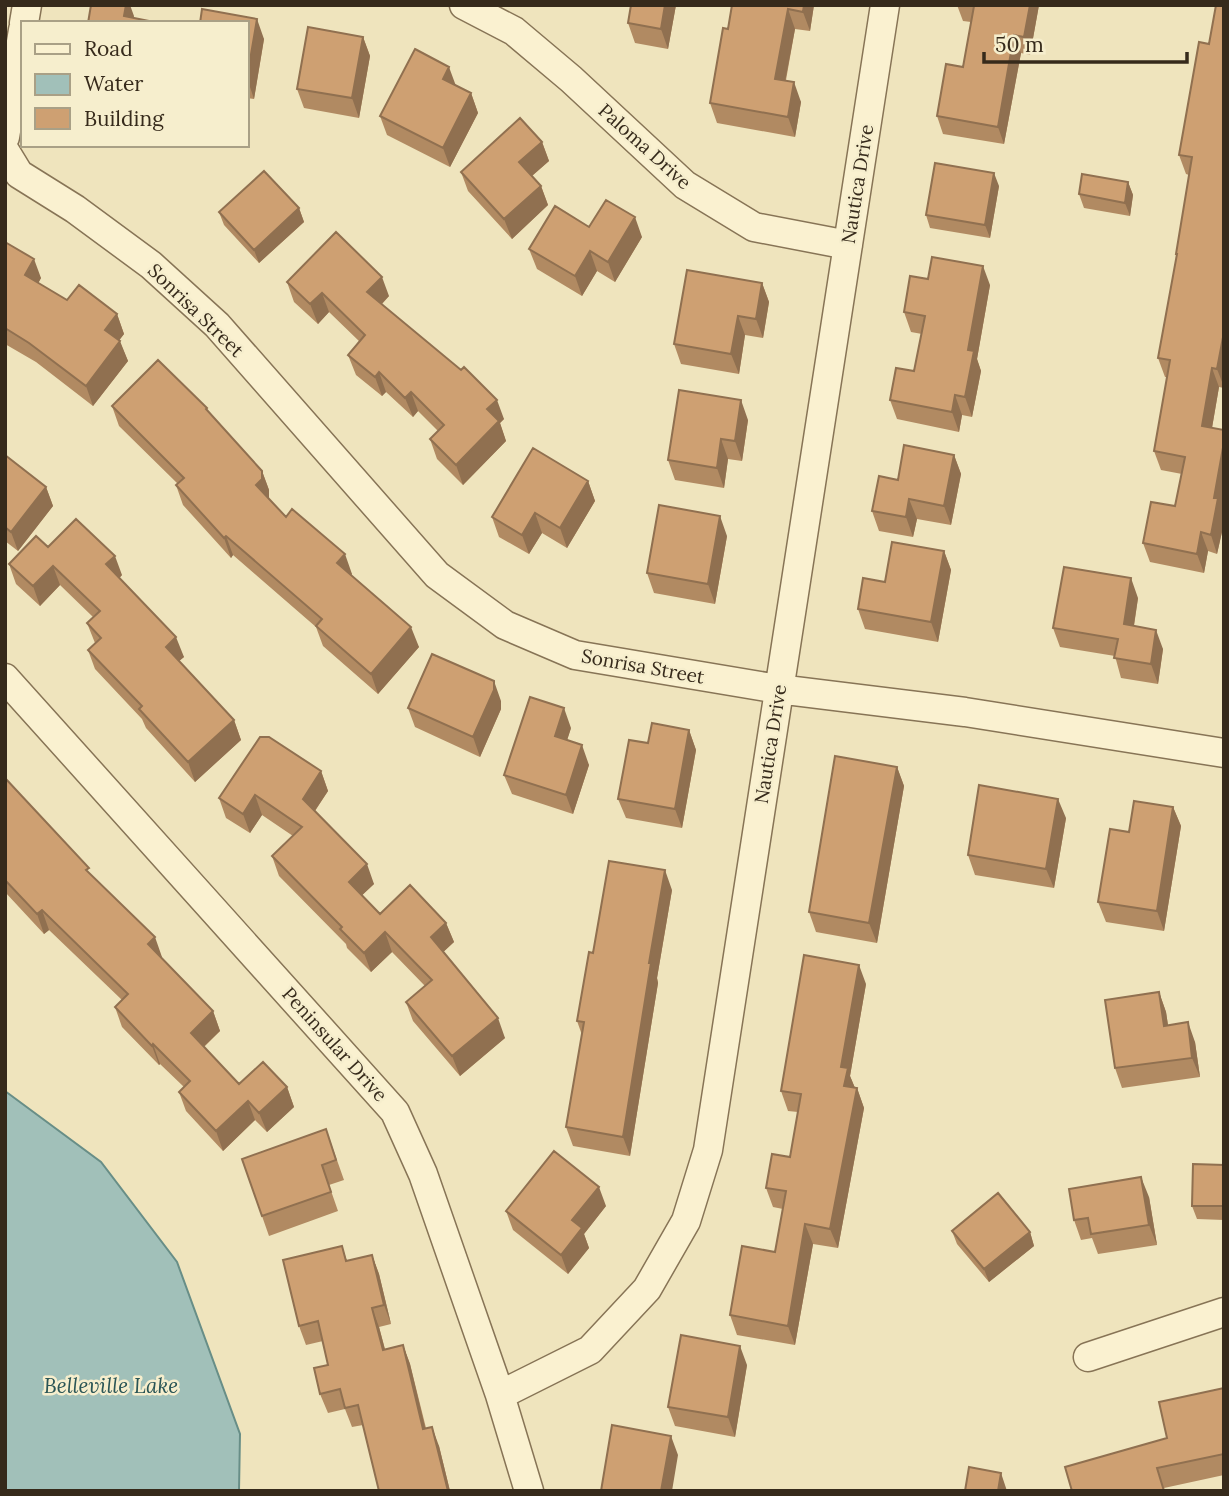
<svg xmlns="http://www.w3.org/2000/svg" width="1229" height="1496" font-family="Lora,serif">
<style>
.water{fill:#a1c0b9;stroke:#688e87;stroke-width:2}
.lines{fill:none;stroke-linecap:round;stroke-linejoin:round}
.street-casing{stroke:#877456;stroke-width:31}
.street{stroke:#faf1d0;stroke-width:28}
.wall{fill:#b18a62}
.shaded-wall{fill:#907050}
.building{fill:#cea072;stroke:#907050;stroke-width:2}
.labels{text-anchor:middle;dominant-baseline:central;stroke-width:5;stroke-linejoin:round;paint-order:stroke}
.street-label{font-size:19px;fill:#362a1b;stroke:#f6eecd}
.water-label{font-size:21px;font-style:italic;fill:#2a5556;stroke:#f6eecd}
</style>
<rect width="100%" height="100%" fill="#efe4bd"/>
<path class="water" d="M 5,1091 L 101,1162 L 177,1262 L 240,1434 L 239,1491 L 5,1491 Z"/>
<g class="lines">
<defs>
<path id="street" d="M 464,5 L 514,31 L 571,79 L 685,185 L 754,227 L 848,245
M 24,23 L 27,5
M 5,137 L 23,30
M 5,151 L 19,174 L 75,209 L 151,265 L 217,325 L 437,575 L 505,625 L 575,655 L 778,689 L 965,712 L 1224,753
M 5,678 L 395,1112 L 423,1174 L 500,1395 L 529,1491
M 1088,1357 L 1224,1312
M 500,1395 L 590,1350 L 647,1289 L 686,1221 L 708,1150 L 885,5"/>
</defs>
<use href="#street" class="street-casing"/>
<use href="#street" class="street"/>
</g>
<path class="wall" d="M 631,5 L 676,5 L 668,49 L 635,43 L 628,23 Z
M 732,5 L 814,5 L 810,31 L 795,29 L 786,80 L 801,102 L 795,137 L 717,123 L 710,103 L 728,29 Z
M 957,5 L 1039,5 L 1030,55 L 1021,53 L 1004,144 L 943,134 L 937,116 L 963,67 L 971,22 L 963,21 Z
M 1224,5 L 1224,388 L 1219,387 L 1212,428 L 1224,430 L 1224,500 L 1222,510 L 1224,514 L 1224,523 L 1217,554 L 1208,551 L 1204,573 L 1150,562 L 1143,543 L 1175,506 L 1182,474 L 1161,470 L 1154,451 L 1167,377 L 1165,377 L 1158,358 L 1177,256 L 1176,254 L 1189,175 L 1186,174 L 1179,155 L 1209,44 Z
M 247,23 L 264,39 L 254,99 L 247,98 Z
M 363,37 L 370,56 L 359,118 L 304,108 L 297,89 Z
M 456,86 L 471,93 L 478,113 L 450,167 L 387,135 L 380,116 Z
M 542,142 L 549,161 L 532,176 L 541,186 L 548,205 L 512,239 L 468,191 L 461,172 Z
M 1128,182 L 1133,195 L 1130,216 L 1084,208 L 1079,194 Z
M 999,186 L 990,238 L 930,228 L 926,215 Z
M 299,208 L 304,222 L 259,263 L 224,225 L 219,212 Z
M 589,227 L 642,237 L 615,282 L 597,271 L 582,296 L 537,269 L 529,249 Z
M 5,242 L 41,278 L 38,283 L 67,300 L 117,314 L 124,334 L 119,340 L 128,361 L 93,406 L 36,362 L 5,344 Z
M 928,279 L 990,285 L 977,359 L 981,371 L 972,417 L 962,415 L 959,432 L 897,419 L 890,400 L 914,371 L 922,334 L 911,332 L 904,312 Z
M 287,282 L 389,296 L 382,304 L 504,419 L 500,423 L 506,441 L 463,485 L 437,459 L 430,439 L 438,431 L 418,411 L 413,417 L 386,392 L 382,396 L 356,375 L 348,355 L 360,342 L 329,312 L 318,324 L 294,302 Z
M 762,283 L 769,302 L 763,338 L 745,335 L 739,374 L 681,364 L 674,344 Z
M 112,406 L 207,408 L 208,411 L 262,471 L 269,490 L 269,499 L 286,517 L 352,574 L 351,575 L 419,647 L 378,694 L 323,646 L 316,627 L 233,555 L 231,558 L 183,505 L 176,485 L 178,484 L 119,426 Z
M 748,420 L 742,461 L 728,459 L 724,488 L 675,480 L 668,460 Z
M 5,455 L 46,487 L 53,506 L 18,551 L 5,541 Z
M 954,455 L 961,474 L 951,525 L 917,519 L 913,537 L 879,531 L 872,511 L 898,480 Z
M 588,481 L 595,501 L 567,548 L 542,533 L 529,554 L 499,537 L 492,517 Z
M 727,536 L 715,604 L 654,593 L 647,573 Z
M 48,547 L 122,575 L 119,578 L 184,657 L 179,661 L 234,720 L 241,740 L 195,782 L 146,728 L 142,719 L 95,669 L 88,650 L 95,643 L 87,623 L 93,617 L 60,585 L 40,606 L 16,584 L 9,564 Z
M 944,551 L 951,570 L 938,642 L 865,629 L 858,609 L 885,582 Z
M 1138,598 L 1134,626 L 1163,649 L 1158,684 L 1121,678 L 1115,656 L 1060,647 L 1053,628 Z
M 501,701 L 501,709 L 480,757 L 415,727 L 408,708 Z
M 571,728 L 567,740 L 589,765 L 573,814 L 512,794 L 504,775 Z
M 689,730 L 696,750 L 682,828 L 626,818 L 618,799 L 648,743 Z
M 897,767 L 904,786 L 877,943 L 816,932 L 809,912 Z
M 321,771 L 328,791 L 315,811 L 374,884 L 362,895 L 380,914 L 446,923 L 454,942 L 443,952 L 505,1038 L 460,1076 L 413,1021 L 406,1002 L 425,986 L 392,952 L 371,972 L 347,948 L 346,944 L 279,876 L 272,856 L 293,836 L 262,815 L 250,833 L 226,818 L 219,798 Z
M 5,778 L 91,876 L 161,957 L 213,1011 L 220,1031 L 204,1047 L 239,1084 L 287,1087 L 294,1107 L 267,1132 L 255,1120 L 223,1151 L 186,1111 L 179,1092 L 184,1087 L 160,1064 L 159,1065 L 122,1027 L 115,1007 L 122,1000 L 49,930 L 44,934 L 5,892 Z
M 1173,807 L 1181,826 L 1164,931 L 1106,922 L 1098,902 Z
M 1066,818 L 1054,888 L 975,875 L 968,855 Z
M 672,890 L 657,978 L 658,983 L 630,1156 L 573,1146 L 566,1127 L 582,1035 L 577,1021 L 593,953 Z
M 866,984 L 850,1076 L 855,1088 L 857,1088 L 864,1108 L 838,1248 L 813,1244 L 795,1345 L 737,1335 L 730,1315 L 775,1252 L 783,1209 L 773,1207 L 766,1188 L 790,1157 L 798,1112 L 788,1111 L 781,1091 Z
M 1159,992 L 1166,1012 L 1168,1025 L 1195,1042 L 1200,1077 L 1122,1088 L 1115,1068 Z
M 326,1129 L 344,1180 L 329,1185 L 338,1211 L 269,1236 L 242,1159 Z
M 1224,1165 L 1224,1220 L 1197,1219 L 1192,1206 Z
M 1149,1197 L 1157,1245 L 1098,1254 L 1092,1238 L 1081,1240 L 1074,1220 Z
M 606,1206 L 584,1234 L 589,1248 L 568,1274 L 513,1230 L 506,1211 Z
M 952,1231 L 1030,1232 L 1034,1246 L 989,1282 L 957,1244 Z
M 342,1246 L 347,1261 L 372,1255 L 379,1274 L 391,1324 L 379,1327 L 385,1349 L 403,1345 L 410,1364 L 426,1428 L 439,1446 L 450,1491 L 379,1491 L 363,1425 L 352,1427 L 345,1409 L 328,1413 L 320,1394 L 328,1365 L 323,1341 L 306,1345 L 299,1326 Z
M 747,1365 L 735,1437 L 675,1426 L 668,1407 Z
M 1224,1388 L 1224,1475 L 1164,1488 L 1165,1491 L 1072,1491 L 1167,1438 Z"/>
<path class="shaded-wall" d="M 126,5 L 130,5 L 134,16 L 133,23 L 124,16 Z
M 665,5 L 676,5 L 668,49 L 661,29 Z
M 804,5 L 814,5 L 810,31 L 803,12 Z
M 1030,5 L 1039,5 L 1030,55 L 1024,37 Z
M 788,9 L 795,29 L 782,98 L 775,79 Z
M 257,19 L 264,39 L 254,99 L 247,78 Z
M 1014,35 L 1021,53 L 1004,144 L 998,127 Z
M 363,37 L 370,56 L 359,118 L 352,98 Z
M 449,67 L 456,86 L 443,79 Z
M 794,82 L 801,102 L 795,137 L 788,117 Z
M 471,93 L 478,113 L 450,167 L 443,148 Z
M 542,142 L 549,161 L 526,181 L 519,162 Z
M 994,173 L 999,186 L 990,238 L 985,225 Z
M 1128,182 L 1133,195 L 1130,216 L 1125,203 Z
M 541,186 L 548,205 L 512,239 L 504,219 Z
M 299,208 L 304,222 L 259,263 L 254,250 Z
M 635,217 L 642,237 L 615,282 L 608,262 Z
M 590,251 L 597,271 L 582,296 L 575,276 Z
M 34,259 L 41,278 L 32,295 L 25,275 Z
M 983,266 L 990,285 L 977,359 L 981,371 L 972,417 L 965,397 L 968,350 Z
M 382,277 L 389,296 L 374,312 L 367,292 Z
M 762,283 L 769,302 L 763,338 L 756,319 Z
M 322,293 L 329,312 L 318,324 L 310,304 Z
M 117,314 L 124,334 L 112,350 L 105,330 Z
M 738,316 L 745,335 L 739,374 L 731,354 Z
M 1224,332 L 1224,387 L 1217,369 Z
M 120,341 L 128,361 L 93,406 L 86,386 Z
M 1212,368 L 1219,387 L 1209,445 L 1202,426 Z
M 379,372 L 386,392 L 382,396 L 375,377 Z
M 411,392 L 418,411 L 413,417 L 405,398 Z
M 955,395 L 962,415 L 959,432 L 952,412 Z
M 497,400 L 504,419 L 500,423 L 506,441 L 463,485 L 456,465 L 487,409 Z
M 741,400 L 748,420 L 742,461 L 735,441 Z
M 721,439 L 728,459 L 724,488 L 717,468 Z
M 1224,442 L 1224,500 L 1222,510 L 1224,514 L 1224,523 L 1217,554 L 1211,535 L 1214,498 Z
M 954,455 L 961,474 L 951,525 L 944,506 Z
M 262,471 L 269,490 L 269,499 L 256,485 Z
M 588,481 L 595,501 L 567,548 L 560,528 Z
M 46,487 L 53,506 L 18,551 L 11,532 Z
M 909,499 L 917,519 L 913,537 L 906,517 Z
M 535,513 L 542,533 L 529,554 L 522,535 Z
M 720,516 L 727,536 L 715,604 L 708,584 Z
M 1201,532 L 1208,551 L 1204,573 L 1197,554 Z
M 226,536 L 233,555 L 231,558 L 224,538 Z
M 944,551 L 951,570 L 938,642 L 931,622 Z
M 345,554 L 352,574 L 344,583 L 337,563 Z
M 115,556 L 122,575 L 114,584 L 106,564 Z
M 53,566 L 60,585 L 40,606 L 33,586 Z
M 1131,578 L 1138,598 L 1131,644 L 1124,624 Z
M 411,627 L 419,647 L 378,694 L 371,674 Z
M 1156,630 L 1163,649 L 1158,684 L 1151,664 Z
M 176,637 L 184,657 L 173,666 L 166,647 Z
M 494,681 L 501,701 L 501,709 L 480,757 L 473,737 Z
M 564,708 L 571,728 L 562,756 L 555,736 Z
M 234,720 L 241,740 L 195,782 L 188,762 Z
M 689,730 L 696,750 L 682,828 L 675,809 Z
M 582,745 L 589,765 L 573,814 L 566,795 Z
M 897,767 L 904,786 L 877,943 L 869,923 Z
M 321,771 L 328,791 L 310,818 L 303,799 Z
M 255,795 L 262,815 L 250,833 L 243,814 Z
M 1058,799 L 1066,818 L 1054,888 L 1046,869 Z
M 1173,807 L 1181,826 L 1164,931 L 1157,911 Z
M 367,864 L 374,884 L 356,901 L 349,882 Z
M 665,870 L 672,890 L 657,978 L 658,983 L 630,1156 L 623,1137 L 649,963 Z
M 42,910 L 49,930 L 44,934 L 37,914 Z
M 446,923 L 454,942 L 438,957 L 431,937 Z
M 385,932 L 392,952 L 371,972 L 364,953 Z
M 155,937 L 162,957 L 155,963 L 148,944 Z
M 859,965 L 866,984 L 850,1076 L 855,1088 L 844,1086 L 841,1067 Z
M 1159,992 L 1166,1012 L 1171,1045 L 1164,1026 Z
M 213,1011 L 220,1031 L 198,1052 L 191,1033 Z
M 498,1018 L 505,1038 L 460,1076 L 452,1056 Z
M 1188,1022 L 1195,1042 L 1200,1077 L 1192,1058 Z
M 153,1044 L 160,1064 L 159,1065 L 152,1046 Z
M 287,1087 L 294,1107 L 267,1132 L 259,1113 Z
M 857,1088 L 864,1108 L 838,1248 L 830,1229 Z
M 248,1101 L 255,1120 L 223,1151 L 216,1131 Z
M 1141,1177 L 1149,1197 L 1157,1245 L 1149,1225 Z
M 599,1187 L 606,1206 L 584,1234 L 589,1248 L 568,1274 L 561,1255 L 572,1220 Z
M 805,1224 L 813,1244 L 795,1345 L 788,1326 Z
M 1030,1232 L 1034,1246 L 989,1282 L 984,1269 Z
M 372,1255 L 379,1274 L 391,1324 L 384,1305 Z
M 372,1308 L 379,1327 L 390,1369 L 383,1350 Z
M 403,1345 L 410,1364 L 430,1448 L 423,1429 Z
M 740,1346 L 747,1365 L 735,1437 L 728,1417 Z
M 432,1427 L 439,1446 L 450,1491 L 448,1491 Z
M 671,1436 L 678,1455 L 672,1491 L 661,1491 Z
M 1001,1473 L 1007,1491 L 998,1491 Z"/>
<path class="building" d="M 91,5 L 126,5 L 124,16 L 159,23 L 88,23 Z
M 631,5 L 665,5 L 661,29 L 628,23 Z
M 732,5 L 804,5 L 803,12 L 788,9 L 775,79 L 794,82 L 788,117 L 710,103 L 723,28 L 728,29 Z
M 969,5 L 1030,5 L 1024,37 L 1014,35 L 998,127 L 937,116 L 946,64 L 963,67 L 974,6 Z
M 1216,5 L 1224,5 L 1224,332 L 1217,369 L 1212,368 L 1202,426 L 1224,430 L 1224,442 L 1214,498 L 1218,498 L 1211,535 L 1201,532 L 1197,554 L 1143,543 L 1151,502 L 1175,506 L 1185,457 L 1154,451 L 1170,360 L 1158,358 L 1177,254 L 1176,254 L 1192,157 L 1179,155 L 1199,42 L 1209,44 Z
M 202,9 L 257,19 L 247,78 L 247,23 L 200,23 Z
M 308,27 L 363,37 L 352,98 L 297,89 Z
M 415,49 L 449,67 L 443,79 L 471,93 L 443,148 L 380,116 Z
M 520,118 L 542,142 L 519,162 L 541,186 L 504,219 L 461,172 Z
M 935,163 L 994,173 L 985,225 L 926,215 Z
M 264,171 L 299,208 L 254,250 L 219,212 Z
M 1082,174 L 1128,182 L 1125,203 L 1079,194 Z
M 606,200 L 635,217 L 608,262 L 590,251 L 575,276 L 529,249 L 555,206 L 589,227 Z
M 336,232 L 382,277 L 367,292 L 461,370 L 464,367 L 497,400 L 487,409 L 499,421 L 456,465 L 430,439 L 444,425 L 411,392 L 405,398 L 379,372 L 375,377 L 348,355 L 365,335 L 322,293 L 310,304 L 287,282 Z
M 5,242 L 34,259 L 25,275 L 67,300 L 79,285 L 117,314 L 105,330 L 120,341 L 86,386 L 29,343 L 5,328 Z
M 932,257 L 983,266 L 968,350 L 974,351 L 965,397 L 955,395 L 952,412 L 890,400 L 896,368 L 914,371 L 925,316 L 904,312 L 910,276 L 928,279 Z
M 687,270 L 762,283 L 756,319 L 738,316 L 731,354 L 674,344 Z
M 158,360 L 207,408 L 206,409 L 262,471 L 262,479 L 256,485 L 286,517 L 292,509 L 345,554 L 337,563 L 411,627 L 371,674 L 316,626 L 322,619 L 226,536 L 224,538 L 176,485 L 184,478 L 112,406 Z
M 679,390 L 741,400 L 735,441 L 721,439 L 717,468 L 668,460 Z
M 904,445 L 954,455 L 944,506 L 909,499 L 906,517 L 872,511 L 879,476 L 898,480 Z
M 533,448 L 588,481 L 560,528 L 535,513 L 522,535 L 492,517 Z
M 5,455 L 46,487 L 11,532 L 5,527 Z
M 659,505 L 720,516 L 708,584 L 647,573 Z
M 76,519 L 115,556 L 106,564 L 176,637 L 166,647 L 234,720 L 188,762 L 139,709 L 142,706 L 88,650 L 101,638 L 87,623 L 100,611 L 53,566 L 33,586 L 9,564 L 36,536 L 48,547 Z
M 892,542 L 944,551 L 931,622 L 858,609 L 863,578 L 885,582 Z
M 1064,567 L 1131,578 L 1124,624 L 1156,630 L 1151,664 L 1114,658 L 1118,639 L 1053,628 Z
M 432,654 L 494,681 L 494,690 L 473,737 L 408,708 Z
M 530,697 L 564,708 L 555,736 L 582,745 L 566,795 L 504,775 Z
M 652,723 L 689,730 L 675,809 L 618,799 L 629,740 L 648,743 Z
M 260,737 L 269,737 L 321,771 L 303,799 L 367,864 L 349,882 L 380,914 L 410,885 L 446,923 L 431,937 L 498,1018 L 452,1056 L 406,1002 L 432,980 L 385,932 L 364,953 L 340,929 L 342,927 L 272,856 L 302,827 L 255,795 L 243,814 L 219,798 Z
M 835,756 L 897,767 L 869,923 L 809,912 Z
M 5,778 L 89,868 L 86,870 L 155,937 L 148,944 L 213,1011 L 191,1033 L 239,1084 L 263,1062 L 287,1087 L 259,1113 L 248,1101 L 216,1131 L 179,1092 L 190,1081 L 153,1044 L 152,1046 L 115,1007 L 128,994 L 42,910 L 37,914 L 5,880 Z
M 979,785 L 1058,799 L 1046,869 L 968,855 Z
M 1134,801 L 1173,807 L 1157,911 L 1098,902 L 1110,829 L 1129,832 Z
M 609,861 L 665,870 L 649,963 L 651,963 L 623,1137 L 566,1127 L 584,1022 L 577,1021 L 589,952 L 593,953 Z
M 804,955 L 859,965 L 841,1067 L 848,1068 L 844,1086 L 857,1088 L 830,1229 L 805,1224 L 788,1326 L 730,1315 L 742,1246 L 775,1252 L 786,1191 L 766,1188 L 772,1154 L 790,1157 L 801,1094 L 781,1091 Z
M 1159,992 L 1164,1026 L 1188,1022 L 1192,1058 L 1115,1068 L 1105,1000 Z
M 326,1129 L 336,1160 L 322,1165 L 331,1192 L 262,1216 L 242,1159 Z
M 554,1151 L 599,1187 L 572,1220 L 582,1228 L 561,1255 L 506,1211 Z
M 1193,1164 L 1224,1165 L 1224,1206 L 1192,1206 Z
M 1141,1177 L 1149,1225 L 1091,1234 L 1088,1218 L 1074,1220 L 1069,1189 Z
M 998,1193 L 1030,1232 L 984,1269 L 952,1231 Z
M 342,1246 L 346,1261 L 372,1255 L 384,1305 L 372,1308 L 383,1350 L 403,1345 L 423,1429 L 432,1427 L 448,1491 L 379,1491 L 358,1405 L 345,1408 L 340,1389 L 320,1394 L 314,1368 L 328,1365 L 318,1321 L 299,1326 L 283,1260 Z
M 681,1335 L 740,1346 L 728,1417 L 668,1407 Z
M 1224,1388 L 1224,1454 L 1157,1468 L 1164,1491 L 1072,1491 L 1065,1467 L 1167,1438 L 1159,1402 Z
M 612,1425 L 671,1436 L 661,1491 L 601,1491 Z
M 969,1467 L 1001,1473 L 998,1491 L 965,1491 Z"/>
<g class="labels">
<g class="street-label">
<text transform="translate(645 146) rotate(42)">Paloma Drive</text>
<text transform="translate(857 184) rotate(-81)">Nautica Drive</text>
<text transform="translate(196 310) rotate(44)">Sonrisa Street</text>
<text transform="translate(643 666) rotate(10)">Sonrisa Street</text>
<text transform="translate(770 744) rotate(-81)">Nautica Drive</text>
<text transform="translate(335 1044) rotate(48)">Peninsular Drive</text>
</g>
<g class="water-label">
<text x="111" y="1385">Belleville Lake</text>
</g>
</g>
<rect width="1229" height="1496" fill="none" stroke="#362a1b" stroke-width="14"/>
<rect x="21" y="21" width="228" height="126" fill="#f6eecd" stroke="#a9a086" stroke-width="2"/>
<rect x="35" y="44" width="35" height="10" fill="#faf1d0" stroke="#a9a086" stroke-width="2"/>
<text x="84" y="56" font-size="21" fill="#362a1b">Road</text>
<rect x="35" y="74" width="35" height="21" fill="#a1c0b9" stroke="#a9a086" stroke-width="2"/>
<text x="84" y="91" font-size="21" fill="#362a1b">Water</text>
<rect x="35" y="108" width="35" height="21" fill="#cea072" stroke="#a9a086" stroke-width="2"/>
<text x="84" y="126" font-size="21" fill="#362a1b">Building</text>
<path d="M984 52v10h203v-10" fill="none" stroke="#362a1b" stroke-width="3.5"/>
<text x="995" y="52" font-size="21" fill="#362a1b" stroke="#f6eecd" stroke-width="5" paint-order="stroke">50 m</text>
</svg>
